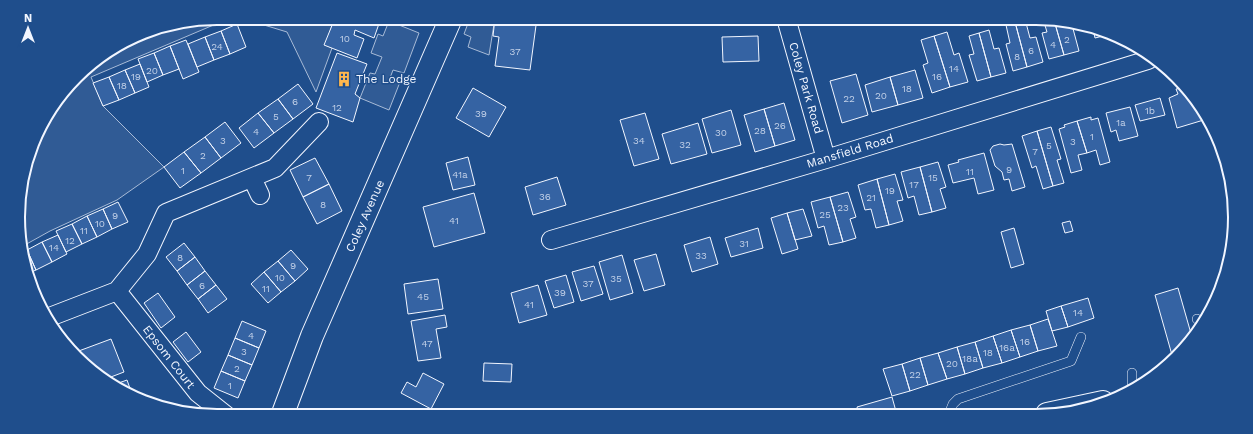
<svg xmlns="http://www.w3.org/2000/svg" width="1253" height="434" font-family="'Work Sans',sans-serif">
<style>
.built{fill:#305b95;stroke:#a8bbd7}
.building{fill:#3563a3;stroke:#f2f6ff}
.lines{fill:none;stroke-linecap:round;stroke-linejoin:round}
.service-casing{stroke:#f2f6ff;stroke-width:10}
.minor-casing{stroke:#f2f6ff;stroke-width:20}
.tertiary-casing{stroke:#f2f6ff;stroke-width:24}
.primary-casing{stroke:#f2f6ff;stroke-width:24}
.service{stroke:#1f4e8c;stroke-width:9}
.minor{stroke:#1f4e8c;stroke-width:18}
.tertiary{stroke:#1f4e8c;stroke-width:22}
.primary{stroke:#1f4e8c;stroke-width:22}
.labels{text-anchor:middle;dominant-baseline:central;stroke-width:3;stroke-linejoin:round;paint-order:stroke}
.number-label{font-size:10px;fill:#c3d1e8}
.poi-label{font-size:12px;fill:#f2f6ff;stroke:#1f4e8c;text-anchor:start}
.street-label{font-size:12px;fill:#f2f6ff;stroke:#1f4e8c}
.rim{fill:none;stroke:#f2f6ff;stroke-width:2}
</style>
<rect width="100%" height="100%" fill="#1f4e8c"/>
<path class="built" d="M 217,18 L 230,18 L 91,77 L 103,106 L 164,167 L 117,200 L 50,231 L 23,246 L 20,191 L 39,129 L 86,68 L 141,33 Z
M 241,18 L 324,18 L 324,19 L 333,23 L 325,45 L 332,48 L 316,92 L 287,32 Z
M 470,18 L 495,18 L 489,55 L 468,47 L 471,37 L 464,34 Z
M 389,21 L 419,33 L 404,73 L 393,70 L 390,78 L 400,82 L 389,110 L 360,98 L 370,73 L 375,74 L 382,57 L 371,53 L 378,34 L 383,36 Z"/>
<path class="building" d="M 324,18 L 381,18 L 374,38 L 355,30 L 354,35 L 364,39 L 357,58 L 324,45 L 333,23 L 324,19 Z
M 495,18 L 537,18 L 530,70 L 495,66 L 499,37 L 493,36 Z
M 1025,19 L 1030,38 L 1036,37 L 1043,62 L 1027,67 L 1015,22 Z
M 1043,19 L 1054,20 L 1064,55 L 1049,59 L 1042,33 L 1047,32 Z
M 1054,20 L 1065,22 L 1066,27 L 1072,25 L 1079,51 L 1064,55 Z
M 1015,22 L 1027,67 L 1013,71 L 1006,44 L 1010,43 L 1006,25 Z
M 237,24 L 246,47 L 230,54 L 221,31 Z
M 1082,24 L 1087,25 L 1107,35 L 1095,38 L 1093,29 L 1084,31 Z
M 989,30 L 994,49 L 999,48 L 1006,73 L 991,77 L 979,33 Z
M 221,31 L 230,54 L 214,60 L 205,37 Z
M 947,32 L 954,55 L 959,53 L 968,82 L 950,87 L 934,36 Z
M 979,33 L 991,77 L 977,81 L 969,55 L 974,54 L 969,36 Z
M 758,36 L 759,61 L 723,62 L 722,37 Z
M 934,36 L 950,87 L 932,93 L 923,65 L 928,63 L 921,40 Z
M 205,37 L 214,60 L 197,67 L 188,44 Z
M 186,40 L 199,72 L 183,79 L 170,46 Z
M 170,46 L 179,69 L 163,75 L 154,53 Z
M 154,53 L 163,75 L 147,82 L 138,59 Z
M 337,53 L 367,64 L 355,94 L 360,98 L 353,122 L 316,108 Z
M 140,64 L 149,87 L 135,93 L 125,70 Z
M 125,70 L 135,93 L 119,100 L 109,77 Z
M 915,70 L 923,98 L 898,105 L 890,77 Z
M 856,74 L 868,115 L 842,123 L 830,81 Z
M 109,77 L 119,100 L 103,106 L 93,83 Z
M 890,77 L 898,105 L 872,112 L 865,85 Z
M 298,84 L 313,104 L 293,119 L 278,99 Z
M 473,88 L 506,107 L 489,137 L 456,118 Z
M 1182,88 L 1206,115 L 1207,119 L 1177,128 L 1169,98 L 1178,94 L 1176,89 Z
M 1160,98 L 1165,115 L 1140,121 L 1135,105 Z
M 278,99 L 293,119 L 274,133 L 258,113 Z
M 784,103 L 795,140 L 775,146 L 764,109 Z
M 1130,107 L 1138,136 L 1119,141 L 1116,130 L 1111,132 L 1106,113 Z
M 764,109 L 775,146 L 755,152 L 744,115 Z
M 731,110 L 741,145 L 712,153 L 702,119 Z
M 258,113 L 274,133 L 254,148 L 239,128 Z
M 645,113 L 659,159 L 634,166 L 620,120 Z
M 1091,117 L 1091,120 L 1098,118 L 1110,162 L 1100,165 L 1096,150 L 1087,153 L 1077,121 Z
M 1077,121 L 1087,153 L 1078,155 L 1082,170 L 1071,173 L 1059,129 L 1065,127 L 1064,125 Z
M 225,122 L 241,143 L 221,158 L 205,137 Z
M 698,123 L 707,154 L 671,164 L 662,134 Z
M 1051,127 L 1061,159 L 1057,160 L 1064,183 L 1053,186 L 1037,131 Z
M 1037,131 L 1053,186 L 1043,189 L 1036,166 L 1032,168 L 1022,136 Z
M 205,137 L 221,158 L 201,173 L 184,152 Z
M 1000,144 L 1004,145 L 1012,144 L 1025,187 L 1012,191 L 1009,179 L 1004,180 L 1002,172 L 995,166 L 990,150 L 993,146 Z
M 184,152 L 201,173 L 180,188 L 164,167 Z
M 984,153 L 994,190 L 978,194 L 974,178 L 953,183 L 948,165 L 959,162 L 958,160 Z
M 468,157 L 475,185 L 453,190 L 446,163 Z
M 315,158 L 329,184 L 303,197 L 290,170 Z
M 938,162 L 946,187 L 940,189 L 946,208 L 932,212 L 920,167 Z
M 920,167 L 932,212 L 919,215 L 914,196 L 908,198 L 901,172 Z
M 895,174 L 903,200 L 897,201 L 903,221 L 889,225 L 877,179 Z
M 557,177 L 566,205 L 533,215 L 525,187 Z
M 877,179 L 889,225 L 876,228 L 871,209 L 865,210 L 858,185 Z
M 329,184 L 342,211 L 317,224 L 303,197 Z
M 848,192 L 856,217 L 850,219 L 856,238 L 843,242 L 830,197 Z
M 474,193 L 485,233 L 434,247 L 423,207 Z
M 830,197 L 843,242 L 829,245 L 824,226 L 818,228 L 811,202 Z
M 118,202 L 128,222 L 112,229 L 103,209 Z
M 103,209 L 112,229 L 97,237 L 87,216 Z
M 803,209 L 812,236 L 795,240 L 787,213 Z
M 787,213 L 798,249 L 782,254 L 771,218 Z
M 87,216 L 97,237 L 82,244 L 72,224 Z
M 1070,221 L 1073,231 L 1065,233 L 1062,223 Z
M 72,224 L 82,244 L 66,252 L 56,231 Z
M 758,228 L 763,248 L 731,257 L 725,238 Z
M 1014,228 L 1024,264 L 1011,268 L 1001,232 Z
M 58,235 L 67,254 L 52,262 L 42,242 Z
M 710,237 L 718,264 L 692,272 L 684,245 Z
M 42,242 L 52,262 L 36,270 L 27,250 Z
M 184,243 L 195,257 L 177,271 L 166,257 Z
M 27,250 L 36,270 L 27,274 L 25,268 L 24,251 Z
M 291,250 L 308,269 L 295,281 L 278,261 Z
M 656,254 L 665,285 L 644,291 L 634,260 Z
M 622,255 L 633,293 L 610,300 L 599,262 Z
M 195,257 L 205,271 L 187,285 L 177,271 Z
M 278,261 L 295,281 L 281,292 L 264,272 Z
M 594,266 L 603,294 L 581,301 L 572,272 Z
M 205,271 L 216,285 L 198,299 L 187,285 Z
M 264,272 L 281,292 L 268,303 L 251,284 Z
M 566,275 L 574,302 L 554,308 L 545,281 Z
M 438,279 L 443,309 L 408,314 L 404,284 Z
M 216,285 L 227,299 L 208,313 L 198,299 Z
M 538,285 L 547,315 L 519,323 L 511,293 Z
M 1178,288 L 1192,337 L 1178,354 L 1172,355 L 1155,295 Z
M 158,293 L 175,317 L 161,328 L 144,303 Z
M 1088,298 L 1094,318 L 1068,327 L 1061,306 Z
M 1061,306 L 1068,327 L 1052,331 L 1046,311 Z
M 445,315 L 447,327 L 436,329 L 441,358 L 418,361 L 411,321 Z
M 1048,319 L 1057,346 L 1038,351 L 1030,325 Z
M 242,321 L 266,331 L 259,348 L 235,338 Z
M 1030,325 L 1038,351 L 1020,357 L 1011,330 Z
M 1011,330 L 1020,357 L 1002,363 L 993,336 Z
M 186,332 L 201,352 L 188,362 L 173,342 Z
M 993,336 L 1002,363 L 983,368 L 975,342 Z
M 235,338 L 259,348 L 252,365 L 228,355 Z
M 111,339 L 124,372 L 103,380 L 76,352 Z
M 975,342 L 983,368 L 965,374 L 957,347 Z
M 957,347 L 965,374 L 947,379 L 938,353 Z
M 938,353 L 947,379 L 928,385 L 920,358 Z
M 228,355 L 252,365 L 245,381 L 221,371 Z
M 920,358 L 928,385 L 910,391 L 902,364 Z
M 484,363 L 512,364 L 511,382 L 483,381 Z
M 902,364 L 910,391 L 892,396 L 883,369 Z
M 221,371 L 245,381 L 238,398 L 214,388 Z
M 423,373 L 444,384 L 431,409 L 401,393 L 407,382 L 416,387 Z
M 127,380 L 132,394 L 113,385 Z
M 892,397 L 897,415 L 859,415 L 857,407 Z
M 400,409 L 407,416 L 393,416 Z
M 849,409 L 851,415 L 831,415 Z"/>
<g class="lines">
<defs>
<path id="service" d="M 1197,319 L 1203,324
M 1132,373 L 1132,390
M 949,414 L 953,404 L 958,399 L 1071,361 L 1081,337"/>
<path id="minor" d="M 786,18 L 826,159
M 252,178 L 260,195
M 551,240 L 826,159 L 1148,60
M 117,291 L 198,393 L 227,416
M 47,318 L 117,291 L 147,254 L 166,213 L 275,168 L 319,122"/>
<path id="tertiary" d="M 282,416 L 312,336 L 451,18"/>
<path id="primary" d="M 1047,414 L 1103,402"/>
</defs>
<use href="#service" class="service-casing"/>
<use href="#minor" class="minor-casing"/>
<use href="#tertiary" class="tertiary-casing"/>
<use href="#primary" class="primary-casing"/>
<use href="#service" class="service"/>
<use href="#minor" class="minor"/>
<use href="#tertiary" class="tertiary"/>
<use href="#primary" class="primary"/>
</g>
<defs>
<symbol id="building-bare" viewBox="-9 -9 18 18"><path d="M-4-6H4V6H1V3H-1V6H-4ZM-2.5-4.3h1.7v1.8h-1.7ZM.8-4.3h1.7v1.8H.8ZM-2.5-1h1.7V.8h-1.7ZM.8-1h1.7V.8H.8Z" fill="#ffb74d" stroke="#1f4e8c" stroke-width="2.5" paint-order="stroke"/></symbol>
</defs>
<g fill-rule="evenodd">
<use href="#building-bare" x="333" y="68" width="22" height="22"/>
</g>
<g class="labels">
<g class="number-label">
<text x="345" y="38">10</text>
<text x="1067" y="39">2</text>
<text x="1053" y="44">4</text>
<text x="217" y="46">24</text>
<text x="1031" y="50">6</text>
<text x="515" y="51">37</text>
<text x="1017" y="56">8</text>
<text x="954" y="68">14</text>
<text x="152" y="70">20</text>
<text x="136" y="76">19</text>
<text x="937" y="76">16</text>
<text x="122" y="85">18</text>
<text x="907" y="88">18</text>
<text x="881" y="95">20</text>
<text x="849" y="98">22</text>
<text x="295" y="101">6</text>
<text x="337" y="107">12</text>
<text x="1150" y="110">1b</text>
<text x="481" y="113">39</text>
<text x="276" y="116">5</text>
<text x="1121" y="122">1a</text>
<text x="780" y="125">26</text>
<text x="760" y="130">28</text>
<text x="256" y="131">4</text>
<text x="721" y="132">30</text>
<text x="1092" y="136">1</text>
<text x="223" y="140">3</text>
<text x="639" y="140">34</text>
<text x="1073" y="141">3</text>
<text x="685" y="144">32</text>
<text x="1049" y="145">5</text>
<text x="1035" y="151">7</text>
<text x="203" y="155">2</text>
<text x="1009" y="169">9</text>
<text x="183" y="170">1</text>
<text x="970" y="171">11</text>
<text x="460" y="174">41a</text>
<text x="309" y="177">7</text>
<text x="933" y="177">15</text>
<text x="914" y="184">17</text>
<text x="890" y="190">19</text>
<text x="545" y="196">36</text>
<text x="871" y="197">21</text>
<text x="323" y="204">8</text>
<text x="843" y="207">23</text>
<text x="825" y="214">25</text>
<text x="115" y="215">9</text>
<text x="454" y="220">41</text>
<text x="100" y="223">10</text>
<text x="84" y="230">11</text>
<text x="70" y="240">12</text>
<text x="744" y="243">31</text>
<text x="54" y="247">14</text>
<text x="701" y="255">33</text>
<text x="180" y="257">8</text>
<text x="293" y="265">9</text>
<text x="280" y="277">10</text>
<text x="616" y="278">35</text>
<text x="588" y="283">37</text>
<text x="202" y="285">6</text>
<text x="266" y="288">11</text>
<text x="560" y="292">39</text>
<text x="423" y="296">45</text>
<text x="529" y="304">41</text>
<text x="1078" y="312">14</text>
<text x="251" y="335">4</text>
<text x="1025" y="341">16</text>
<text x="427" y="343">47</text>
<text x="1007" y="347">16a</text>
<text x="244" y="351">3</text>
<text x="988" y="352">18</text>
<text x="970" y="358">18a</text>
<text x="952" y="363">20</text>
<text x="237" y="368">2</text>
<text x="915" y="374">22</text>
<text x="230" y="385">1</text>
</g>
<g class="poi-label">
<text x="356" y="79">The Lodge</text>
</g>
<g class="street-label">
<text transform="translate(806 88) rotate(74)">Coley Park Road</text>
<text transform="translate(850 151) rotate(-17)">Mansfield Road</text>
<text transform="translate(365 216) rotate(-66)">Coley Avenue</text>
<text transform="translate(169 357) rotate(52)">Epsom Court</text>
</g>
</g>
<path d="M0 0H1253V434H0ZM217 25H1036A192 192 0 0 1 1228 217V217A192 192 0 0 1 1036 409H217A192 192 0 0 1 25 217V217A192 192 0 0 1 217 25Z" fill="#1f4e8c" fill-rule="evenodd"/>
<path class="rim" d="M217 25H1036A192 192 0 0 1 1228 217V217A192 192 0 0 1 1036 409H217A192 192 0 0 1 25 217V217A192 192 0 0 1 217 25Z"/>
<g transform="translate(28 28)" stroke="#1f4e8c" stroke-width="3" paint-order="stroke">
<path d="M0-3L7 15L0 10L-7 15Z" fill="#f2f6ff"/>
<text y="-6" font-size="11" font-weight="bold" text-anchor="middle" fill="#f2f6ff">N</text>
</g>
</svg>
